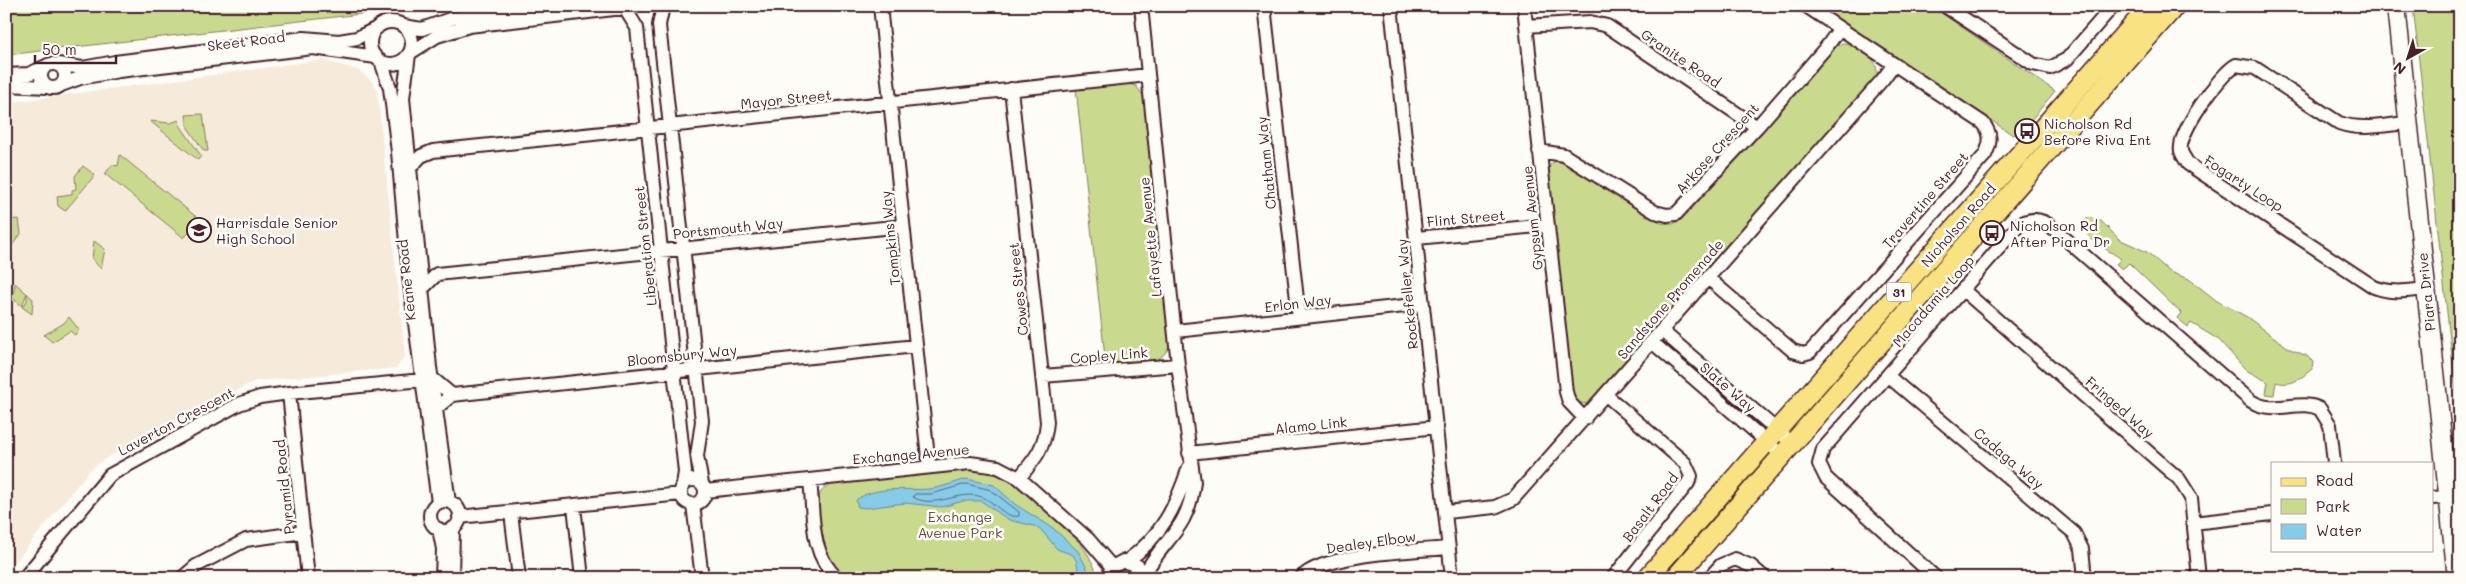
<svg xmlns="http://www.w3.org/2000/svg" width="2466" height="584" font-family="Mali,sans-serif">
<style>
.built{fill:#f6eada}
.green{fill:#c9da8f;stroke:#8a7c5d}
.water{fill:#86cbe7;stroke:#6e869c}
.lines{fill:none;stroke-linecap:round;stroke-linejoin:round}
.shore{stroke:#626476;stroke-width:1}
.street-casing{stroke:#4a1f2b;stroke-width:16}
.secondary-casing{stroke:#4a1f2b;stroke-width:21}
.primary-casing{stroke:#4a1f2b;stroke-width:22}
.street{stroke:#fdfcf7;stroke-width:12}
.secondary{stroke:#fdfcf7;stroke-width:18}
.primary{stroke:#f8e281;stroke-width:19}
.labels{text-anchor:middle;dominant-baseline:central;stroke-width:5;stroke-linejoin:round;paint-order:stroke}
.shield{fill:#fdfcf7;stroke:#806168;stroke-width:1}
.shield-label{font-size:12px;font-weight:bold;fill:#4a1f2b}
.street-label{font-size:14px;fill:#4a1f2b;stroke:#fdfcf7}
.poi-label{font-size:14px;fill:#4a1f2b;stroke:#fdfcf7;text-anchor:start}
.park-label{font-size:14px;fill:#6a4e44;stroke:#fdfcf7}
</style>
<rect width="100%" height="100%" fill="#fdfcf7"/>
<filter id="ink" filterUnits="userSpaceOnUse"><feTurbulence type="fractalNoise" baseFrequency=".02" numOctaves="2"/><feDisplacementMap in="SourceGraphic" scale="10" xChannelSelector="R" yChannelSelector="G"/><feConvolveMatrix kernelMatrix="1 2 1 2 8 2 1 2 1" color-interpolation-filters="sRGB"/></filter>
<g filter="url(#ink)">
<path class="built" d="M 322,60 L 358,70 L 372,81 L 377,89 L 405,356 L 396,368 L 255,381 L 104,459 L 89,471 L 6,573 L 6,103 Z"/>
<path class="green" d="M 6,6 L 430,6 L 6,55 Z
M 1819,6 L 1931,6 L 2055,91 L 2021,132 L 2013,135 Z
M 2413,6 L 2460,6 L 2460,429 Z
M 1842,43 C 1859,43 1882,60 1876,79 L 1594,401 C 1584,406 1577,404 1571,394 L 1547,171 L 1551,164 L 1557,160 L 1568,164 L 1661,223 L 1673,224 L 1682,219 L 1829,52 Z
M 1124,83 L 1136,86 L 1143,95 L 1170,343 C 1164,369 1128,364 1106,367 L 1076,88 Z
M 203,114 L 208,151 L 204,151 L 188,128 L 186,115 Z
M 179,120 L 180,125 L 201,156 L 198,160 L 150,121 L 170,123 Z
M 120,155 L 200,220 L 184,238 L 105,174 L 112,165 L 118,166 Z
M 83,166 L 95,175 L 65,211 L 58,206 L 57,196 L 72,194 L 72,190 L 76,189 L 75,176 Z
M 2089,217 L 2101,221 L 2119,239 L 2147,252 L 2170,272 L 2189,279 L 2217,301 L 2247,317 L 2290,349 L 2307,356 L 2313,362 L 2312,369 C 2301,378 2292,387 2276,382 L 2274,395 L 2266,394 L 2268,382 L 2246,370 L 2219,340 L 2191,323 L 2188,327 L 2177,318 L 2181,313 L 2129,263 L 2122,269 L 2116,264 L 2121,259 C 2109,249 2083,241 2083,222 Z
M 19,219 L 21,234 L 10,248 L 6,245 L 6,236 L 11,233 L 6,230 L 6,220 Z
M 94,241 L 105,249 L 101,269 L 92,259 Z
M 15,283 L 33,299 L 32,314 L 22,307 L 27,301 L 27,293 L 22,306 L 10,296 L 14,291 Z
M 69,317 L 79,330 L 75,335 L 70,331 L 52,342 L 44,335 L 64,323 Z
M 982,469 L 1008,479 L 1017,484 C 1047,511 1087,537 1098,578 L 844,578 C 824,560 822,538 819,514 C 819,507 817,500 820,494 C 822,489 827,487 832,484 Z"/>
<path class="water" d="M 967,479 L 994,485 L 1016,505 L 1053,528 L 1078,551 L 1092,578 L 1080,578 L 1076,560 L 1073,555 L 1057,549 L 1043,532 L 1034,526 L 1009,520 L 981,501 L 963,501 L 942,507 L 905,503 L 866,508 L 858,507 L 856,500 C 876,485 905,491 929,489 C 941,488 955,482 967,479 Z"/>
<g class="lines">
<path class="shore" d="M 967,484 L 991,490 L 1019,512 L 1019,516 C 1005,519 994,501 982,497 C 960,489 934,510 913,497 L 915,494 L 931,494 Z"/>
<defs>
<path id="street" d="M 663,6 L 659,25 L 702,421 L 697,456 L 702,484
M 880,6 L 929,467
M 1141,6 L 1178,365 L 1194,482 C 1188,532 1164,537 1144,575
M 1264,6 L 1299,317
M 1391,6 L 1452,578
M 1524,6 L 1566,392 L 1569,402 L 1585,419
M 1945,6 L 2033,64 L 2050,68 L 2067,59 L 2113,6
M 624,7 L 637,28 L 685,472 L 683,485
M370 43a21 21 0 1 1 42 0a21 21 0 1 1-42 0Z
M 403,26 L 422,29 L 453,18 L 557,6
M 1526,26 L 1590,22 L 1607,26 L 1757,127
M 410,53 L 437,36 L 469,26 L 631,7
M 409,55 L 403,98 L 430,367 L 449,502
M 381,61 L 390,88 L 398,152 L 409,276 L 438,503
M41 76a12 12 0 1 1 24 0a12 12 0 1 1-24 0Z
M 58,64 L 82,68 L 115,62 L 304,38 L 339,41 L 357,38 L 377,28
M 6,75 L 29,74 L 44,67
M 6,85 L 47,87
M 61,85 L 80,78 L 119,71 L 313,48 L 376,57
M 1011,89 L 1047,422 C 1045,448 1035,459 1019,478
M 2407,123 C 2385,125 2361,131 2339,123 L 2255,68 L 2236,65 C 2221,73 2177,133 2181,151 C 2182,155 2186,160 2188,164 L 2374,287 C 2392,294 2407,291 2425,289
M 1539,151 L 1564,155 L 1655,212 L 1667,215 L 1676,214 L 1757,127 L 1828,45 L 1840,28
M 410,168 L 421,156 L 433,151 L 1148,75
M 1417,238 L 1547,225
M 1708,278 L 1793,351 L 1803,354 L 1810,352 L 1985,155 C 1991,143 1992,134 1983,123 L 1806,6
M 423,288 L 437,274 L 903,226
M 1963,290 L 2179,479 L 2191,498 L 2199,578
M 1176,331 L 1423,304
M 1662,331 L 1793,444
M 1652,342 L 1783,456
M 1043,376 L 1178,365
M 1888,376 L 2074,533 L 2082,549 L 2085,578
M 432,378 L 452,395 L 435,409
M 289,393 L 308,578
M 452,395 L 916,346
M 1606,395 L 1685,463 L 1691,476 L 1688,483 L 1613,578
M 1189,453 L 1437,427
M681 492a12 12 0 1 1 24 0a12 12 0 1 1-24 0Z
M 810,480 C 814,513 809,553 837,578
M 705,491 L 970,463 L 998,467 L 1019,478 L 1088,539 L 1112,567
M 2432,498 L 2448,497
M430 516a15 15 0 1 1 30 0a15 15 0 1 1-30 0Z
M 693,504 L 702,578
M 574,506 L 582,578
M 1446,512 L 1495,507 L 1513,499 L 1883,79 L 1894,64
M 511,513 L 519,578
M 459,517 L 681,494
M 2193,523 L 2272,514
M 439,529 L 443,549 L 442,578
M 1127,561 C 1162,536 1176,506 1189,467
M 24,578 L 110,475 L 239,404 L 260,397 L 289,393 L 422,380
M 182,578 L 196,566 L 246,540 L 304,532
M 452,578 L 453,528
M 1107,578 L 1112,567 L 1123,561 L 1138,566 L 1144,578
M 1301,578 C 1323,553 1415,551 1449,548
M 1709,578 L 1721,565 L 1735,559 L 1751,566 L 1765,578
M 1936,578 L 1826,478 L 1819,464 L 1823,449 L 2019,225 C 2031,217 2041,218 2053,228 L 2251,401 C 2275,416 2299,398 2320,409 L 2330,425 L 2334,463"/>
<path id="secondary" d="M 2396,6 L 2457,578"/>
<path id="primary" d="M 1647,578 L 2150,6
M 1675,578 L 2175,6"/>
</defs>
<use href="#street" class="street-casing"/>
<use href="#secondary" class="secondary-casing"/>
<use href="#primary" class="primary-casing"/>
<use href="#street" class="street"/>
<use href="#secondary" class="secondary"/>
<use href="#primary" class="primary"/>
</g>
</g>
<defs>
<symbol id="bus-ring" viewBox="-11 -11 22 22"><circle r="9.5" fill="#fdfcf7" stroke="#4a1f2b" stroke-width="1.5"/><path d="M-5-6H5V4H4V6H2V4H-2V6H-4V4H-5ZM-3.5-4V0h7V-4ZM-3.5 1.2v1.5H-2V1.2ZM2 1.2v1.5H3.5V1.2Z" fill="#4a1f2b"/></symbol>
<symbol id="school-ring" viewBox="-11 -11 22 22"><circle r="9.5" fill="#fdfcf7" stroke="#4a1f2b" stroke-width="1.5"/><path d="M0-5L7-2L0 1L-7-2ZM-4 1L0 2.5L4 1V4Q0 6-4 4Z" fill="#4a1f2b"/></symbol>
</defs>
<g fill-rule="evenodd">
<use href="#bus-ring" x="2013" y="117" width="28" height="28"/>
<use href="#school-ring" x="185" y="216" width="28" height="28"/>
<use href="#bus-ring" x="1978" y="219" width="28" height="28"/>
</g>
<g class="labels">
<rect class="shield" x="1886.5" y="282.5" width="25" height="19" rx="4"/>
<g class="shield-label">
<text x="1899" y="292">31</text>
</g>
<g class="street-label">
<text transform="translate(246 41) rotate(-7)">Skeet Road</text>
<text transform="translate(1681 58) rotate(34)">Granite Road</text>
<text transform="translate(786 99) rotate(-6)">Mayor Street</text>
<text transform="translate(1717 148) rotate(-48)">Arkose Crescent</text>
<text transform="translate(1266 163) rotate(-96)">Chatham Way</text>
<text transform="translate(2244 183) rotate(33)">Fogarty Loop</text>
<text transform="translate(1925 200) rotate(-49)">Travertine Street</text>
<text transform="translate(1466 218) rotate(-5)">Flint Street</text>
<text transform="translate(1532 218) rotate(-96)">Gypsum Avenue</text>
<text transform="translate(1958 225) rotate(-49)">Nicholson Road</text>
<text transform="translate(728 228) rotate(-6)">Portsmouth Way</text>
<text transform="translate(1150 237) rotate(-96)">Lafayette Avenue</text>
<text transform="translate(890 238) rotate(-96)">Tompkins Way</text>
<text transform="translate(645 246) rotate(-96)">Liberation Street</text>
<text transform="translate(406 280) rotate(-96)">Keane Road</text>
<text transform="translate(1018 289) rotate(-96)">Cowes Street</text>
<text transform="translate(2426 292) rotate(-96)">Piara Drive</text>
<text transform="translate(1407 294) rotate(-96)">Rockefeller Way</text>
<text transform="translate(1670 299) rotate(-49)">Sandstone Promenade</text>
<text transform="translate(1933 301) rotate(-49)">Macadamia Loop</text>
<text transform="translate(1298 303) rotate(-7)">Erlon Way</text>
<text transform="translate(682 355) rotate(-6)">Bloomsbury Way</text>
<text transform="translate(1109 355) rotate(-5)">Copley Link</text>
<text transform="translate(1728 387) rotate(41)">Slate Way</text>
<text transform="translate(2120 407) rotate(41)">Fringed Way</text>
<text transform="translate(176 421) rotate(-28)">Laverton Crescent</text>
<text transform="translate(1311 425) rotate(-6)">Alamo Link</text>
<text transform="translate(911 454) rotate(-5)">Exchange Avenue</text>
<text transform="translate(2009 458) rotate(40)">Cadaga Way</text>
<text transform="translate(284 487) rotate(-96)">Pyramid Road</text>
<text transform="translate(1650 507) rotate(-53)">Basalt Road</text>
<text transform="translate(1371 542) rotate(-8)">Dealey Elbow</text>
</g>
<g class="poi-label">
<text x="2044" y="123">Nicholson Rd<tspan x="2044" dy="16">Before Riva Ent</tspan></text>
<text x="216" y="222">Harrisdale Senior<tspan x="216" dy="16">High School</tspan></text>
<text x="2010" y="225">Nicholson Rd<tspan x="2010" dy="16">After Piara Dr</tspan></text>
</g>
<g class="park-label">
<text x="960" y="516">Exchange<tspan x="960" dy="16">Avenue Park</tspan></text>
</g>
</g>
<rect width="2466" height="584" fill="none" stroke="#fdfcf7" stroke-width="25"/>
<rect x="12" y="12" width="2441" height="559" fill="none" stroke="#4a1f2b" stroke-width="2" filter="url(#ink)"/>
<rect x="2271" y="462" width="162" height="90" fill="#fdfcf7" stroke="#b5a4a5"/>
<rect x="2281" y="478" width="25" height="8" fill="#f8e281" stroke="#b5a4a5"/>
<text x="2316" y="486" font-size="15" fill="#4a1f2b">Road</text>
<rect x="2281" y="499" width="25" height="15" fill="#c9da8f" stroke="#b5a4a5"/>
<text x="2316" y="512" font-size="15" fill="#4a1f2b">Park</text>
<rect x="2281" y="524" width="25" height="15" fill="#86cbe7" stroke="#b5a4a5"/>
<text x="2316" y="536" font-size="15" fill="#4a1f2b">Water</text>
<g transform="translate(2408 58) rotate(219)" stroke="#fdfcf7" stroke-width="4" paint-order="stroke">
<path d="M0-4L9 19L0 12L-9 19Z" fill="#4a1f2b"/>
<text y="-8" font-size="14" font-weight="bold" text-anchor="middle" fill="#4a1f2b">N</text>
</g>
<path d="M35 55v8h81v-8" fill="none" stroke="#4a1f2b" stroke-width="2.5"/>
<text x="42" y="55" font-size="15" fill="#4a1f2b" stroke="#fdfcf7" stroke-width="4" paint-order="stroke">50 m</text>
</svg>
